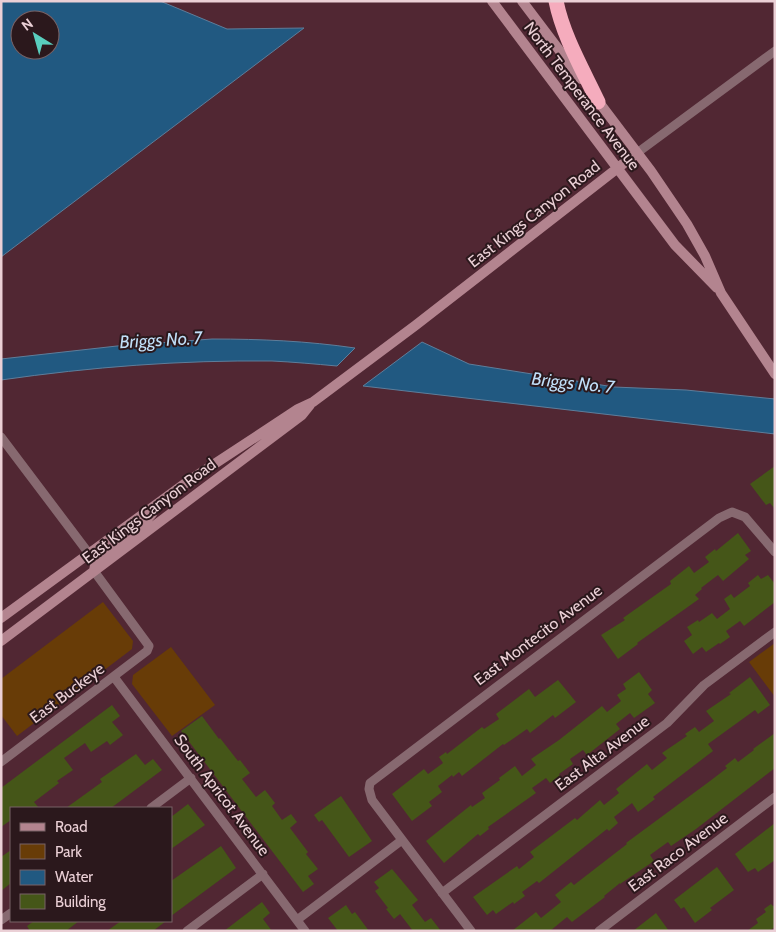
<svg xmlns="http://www.w3.org/2000/svg" width="776" height="932" font-family="Cabin,sans-serif">
<style>
.green{fill:#683c07}
.water{fill:#215981;stroke:#5e7d9a;fill-rule:evenodd}
.building{fill:#455618}
.lines{fill:none;stroke-linecap:round;stroke-linejoin:round}
.street{stroke:#876970;stroke-width:9}
.secondary{stroke:#b3848f;stroke-width:10}
.highway{stroke:#f5acbd;stroke-width:15}
.labels{text-anchor:middle;dominant-baseline:central;stroke-width:4;stroke-linejoin:round;paint-order:stroke}
.street-label{font-size:16px;fill:#ebd0d6;stroke:#2b181c}
.water-label{font-size:18px;font-style:italic;fill:#c0def7;stroke:#2b181c}
</style>
<rect width="100%" height="100%" fill="#512733"/>
<path class="green" d="M 103,602 L 133,641 L 132,649 L 17,736 L 1,715 L 1,679 Z
M 775,643 L 775,697 L 749,662 Z
M 171,647 L 215,705 L 172,736 L 132,684 L 133,675 Z"/>
<path class="water" d="M 1,1 L 160,1 L 227,29 L 304,28 L 1,257 ZM 20,20 L 50,20 L 50,50 L 20,50 Z
M 212,339 C 261,339 307,341 355,348 L 337,366 C 315,364 293,362 272,361 C 181,360 91,367 1,380 L 1,359 L 117,346 Z
M 422,342 L 469,364 L 614,387 L 686,390 L 775,399 L 775,434 L 363,386 Z"/>
<path class="building" d="M 775,466 L 775,509 L 770,503 L 766,505 L 750,484 Z
M 738,533 L 751,551 L 745,555 L 749,559 L 723,581 L 718,575 L 701,588 L 702,589 L 695,595 L 699,599 L 637,643 L 638,644 L 618,659 L 601,635 L 625,620 L 623,618 L 671,584 L 670,581 L 689,566 L 694,573 L 709,562 L 705,557 L 715,549 L 716,551 Z
M 758,575 L 761,579 L 768,575 L 775,584 L 775,602 L 744,626 L 740,621 L 726,631 L 730,637 L 720,644 L 719,643 L 706,652 L 702,647 L 693,654 L 684,641 L 692,635 L 687,627 L 698,620 L 699,622 L 712,613 L 717,619 L 730,609 L 724,599 L 731,594 L 734,598 L 750,586 L 748,583 Z
M 639,672 L 652,690 L 648,694 L 655,703 L 634,718 L 630,713 L 616,724 L 620,729 L 587,755 L 583,750 L 570,759 L 573,764 L 559,774 L 560,776 L 550,783 L 546,778 L 532,788 L 536,793 L 488,827 L 489,829 L 480,836 L 478,834 L 444,863 L 426,841 L 471,805 L 472,807 L 485,798 L 482,793 L 500,780 L 499,778 L 515,766 L 522,776 L 536,765 L 531,759 L 559,740 L 602,706 L 607,712 L 621,701 L 617,695 L 626,689 L 623,684 Z
M 750,677 L 770,705 L 758,714 L 755,710 L 708,744 L 713,751 L 653,797 L 655,799 L 638,812 L 632,803 L 614,817 L 618,823 L 609,831 L 607,829 L 539,883 L 537,881 L 522,892 L 525,896 L 514,904 L 513,902 L 496,914 L 493,910 L 487,915 L 473,897 L 517,866 L 519,869 L 534,857 L 530,852 L 575,818 L 577,820 L 600,800 L 604,805 L 619,793 L 616,789 L 647,764 L 652,770 L 667,758 L 662,753 L 687,736 L 685,734 L 695,727 L 699,732 L 714,721 L 706,711 L 731,694 L 729,693 Z
M 558,680 L 576,702 L 555,718 L 553,715 L 530,733 L 527,729 L 504,745 L 503,744 L 462,776 L 459,772 L 453,777 L 452,775 L 438,786 L 442,792 L 429,802 L 432,806 L 412,821 L 392,794 L 424,769 L 428,774 L 443,763 L 439,757 L 446,752 L 447,754 L 482,727 L 484,729 L 499,719 L 496,714 L 529,689 L 535,697 Z
M 112,705 L 120,716 L 112,722 L 123,735 L 110,745 L 107,741 L 91,752 L 85,743 L 64,758 L 73,770 L 57,781 L 59,783 L 34,802 L 39,808 L 11,808 L 11,820 L 1,827 L 1,788 Z
M 202,716 L 219,739 L 220,738 L 238,761 L 240,760 L 250,773 L 242,779 L 256,797 L 265,790 L 275,803 L 272,806 L 282,820 L 291,814 L 297,822 L 290,828 L 308,852 L 306,854 L 318,869 L 308,876 L 314,884 L 303,892 L 181,731 Z
M 775,733 L 775,768 L 696,829 L 671,846 L 668,842 L 650,855 L 654,861 L 620,884 L 620,883 L 604,896 L 605,897 L 572,922 L 567,917 L 550,931 L 512,931 L 536,912 L 541,918 L 561,902 L 555,895 L 571,882 L 574,885 L 627,844 L 626,843 L 710,781 L 727,768 L 725,766 L 735,758 L 738,762 L 754,750 L 753,749 Z
M 136,754 L 145,765 L 153,759 L 162,770 L 111,808 L 66,808 L 102,782 L 100,779 Z
M 341,796 L 372,841 L 349,857 L 322,820 L 319,822 L 314,815 Z
M 188,804 L 205,825 L 171,849 L 171,817 Z
M 775,823 L 775,860 L 758,872 L 755,868 L 748,872 L 735,854 Z
M 221,846 L 236,868 L 171,916 L 171,881 Z
M 11,850 L 11,883 L 1,891 L 1,857 Z
M 717,867 L 734,890 L 710,908 L 712,910 L 695,923 L 684,907 L 681,909 L 674,900 Z
M 392,869 L 418,900 L 412,905 L 425,922 L 431,918 L 441,931 L 413,931 L 400,914 L 394,919 L 386,909 L 388,908 L 375,891 L 379,888 L 374,882 Z
M 262,902 L 270,913 L 263,919 L 272,931 L 224,931 Z
M 771,904 L 773,906 L 775,906 L 775,927 L 769,931 L 747,931 L 758,923 L 756,919 L 766,912 L 764,909 Z
M 346,905 L 352,914 L 355,912 L 369,931 L 338,931 L 328,918 Z
M 656,913 L 669,931 L 633,931 Z
M 34,921 L 79,921 L 66,931 L 30,931 L 27,926 Z
M 121,921 L 166,921 L 153,931 L 107,931 Z"/>
<g class="lines">
<path class="street" d="M 637,153 L 775,51
M 1,437 L 90,555
M 114,677 L 305,931
M 1,762 L 147,651 L 149,646 L 94,571
M 151,808 L 191,778
M 442,893 L 667,723 L 704,685 L 775,632
M 1,920 L 11,913
M 297,920 L 402,840
M 187,931 L 263,874
M 471,931 L 372,800 L 369,789 L 370,783 L 719,518 L 732,512 L 745,517 L 775,552
M 599,931 L 775,797"/>
<path class="secondary" d="M 492,1 L 675,245 L 717,288
M 522,1 L 581,79
M 595,97 L 651,171 L 687,224 L 705,256 L 721,293 L 775,374
M 94,571 L 95,565 L 98,559 L 142,525 L 152,514
M 1,618 L 187,482 L 298,409 L 313,402 L 416,325 L 637,153
M 1,641 L 302,415 L 310,405"/>
<path class="highway" d="M 556,1 C 563,36 583,70 598,102"/>
</g>
<g class="labels">
<g class="street-label">
<text transform="translate(582 96) rotate(53)">North Temperance Avenue</text>
<text transform="translate(534 214) rotate(-38)">East Kings Canyon Road</text>
<text transform="translate(149 511) rotate(-37)">East Kings Canyon Road</text>
<text transform="translate(538 635) rotate(-37)">East Montecito Avenue</text>
<text transform="translate(67 693) rotate(-37)">East Buckeye</text>
<text transform="translate(602 753) rotate(-37)">East Alta Avenue</text>
<text transform="translate(222 795) rotate(53)">South Apricot Avenue</text>
<text transform="translate(678 852) rotate(-37)">East Raco Avenue</text>
</g>
<g class="water-label">
<text transform="translate(161 340) rotate(-3)">Briggs No. 7</text>
<text transform="translate(573 383) rotate(6)">Briggs No. 7</text>
</g>
</g>
<rect width="776" height="932" fill="none" stroke="#ebd0d6" stroke-width="5"/>
<rect x="10" y="807" width="162" height="115" fill="#2b181c" stroke="#786266"/>
<rect x="20" y="823" width="25" height="8" fill="#b3848f" stroke="#786266"/>
<text x="55" y="832" font-size="15" fill="#ebd0d6">Road</text>
<rect x="20" y="844" width="25" height="15" fill="#683c07" stroke="#786266"/>
<text x="55" y="857" font-size="15" fill="#ebd0d6">Park</text>
<rect x="20" y="870" width="25" height="15" fill="#215981" stroke="#786266"/>
<text x="55" y="882" font-size="15" fill="#ebd0d6">Water</text>
<rect x="20" y="894" width="25" height="15" fill="#455618" stroke="#786266"/>
<text x="55" y="907" font-size="15" fill="#ebd0d6">Building</text>
<g transform="translate(35 35) rotate(323)"><circle r="24" fill="#2b181c" stroke="#786266"/>
<path d="M0-4L9 19L0 12L-9 19Z" fill="#59cebe"/>
<text y="-8" font-size="14" font-weight="bold" text-anchor="middle" fill="#ebd0d6">N</text>
</g>
</svg>
